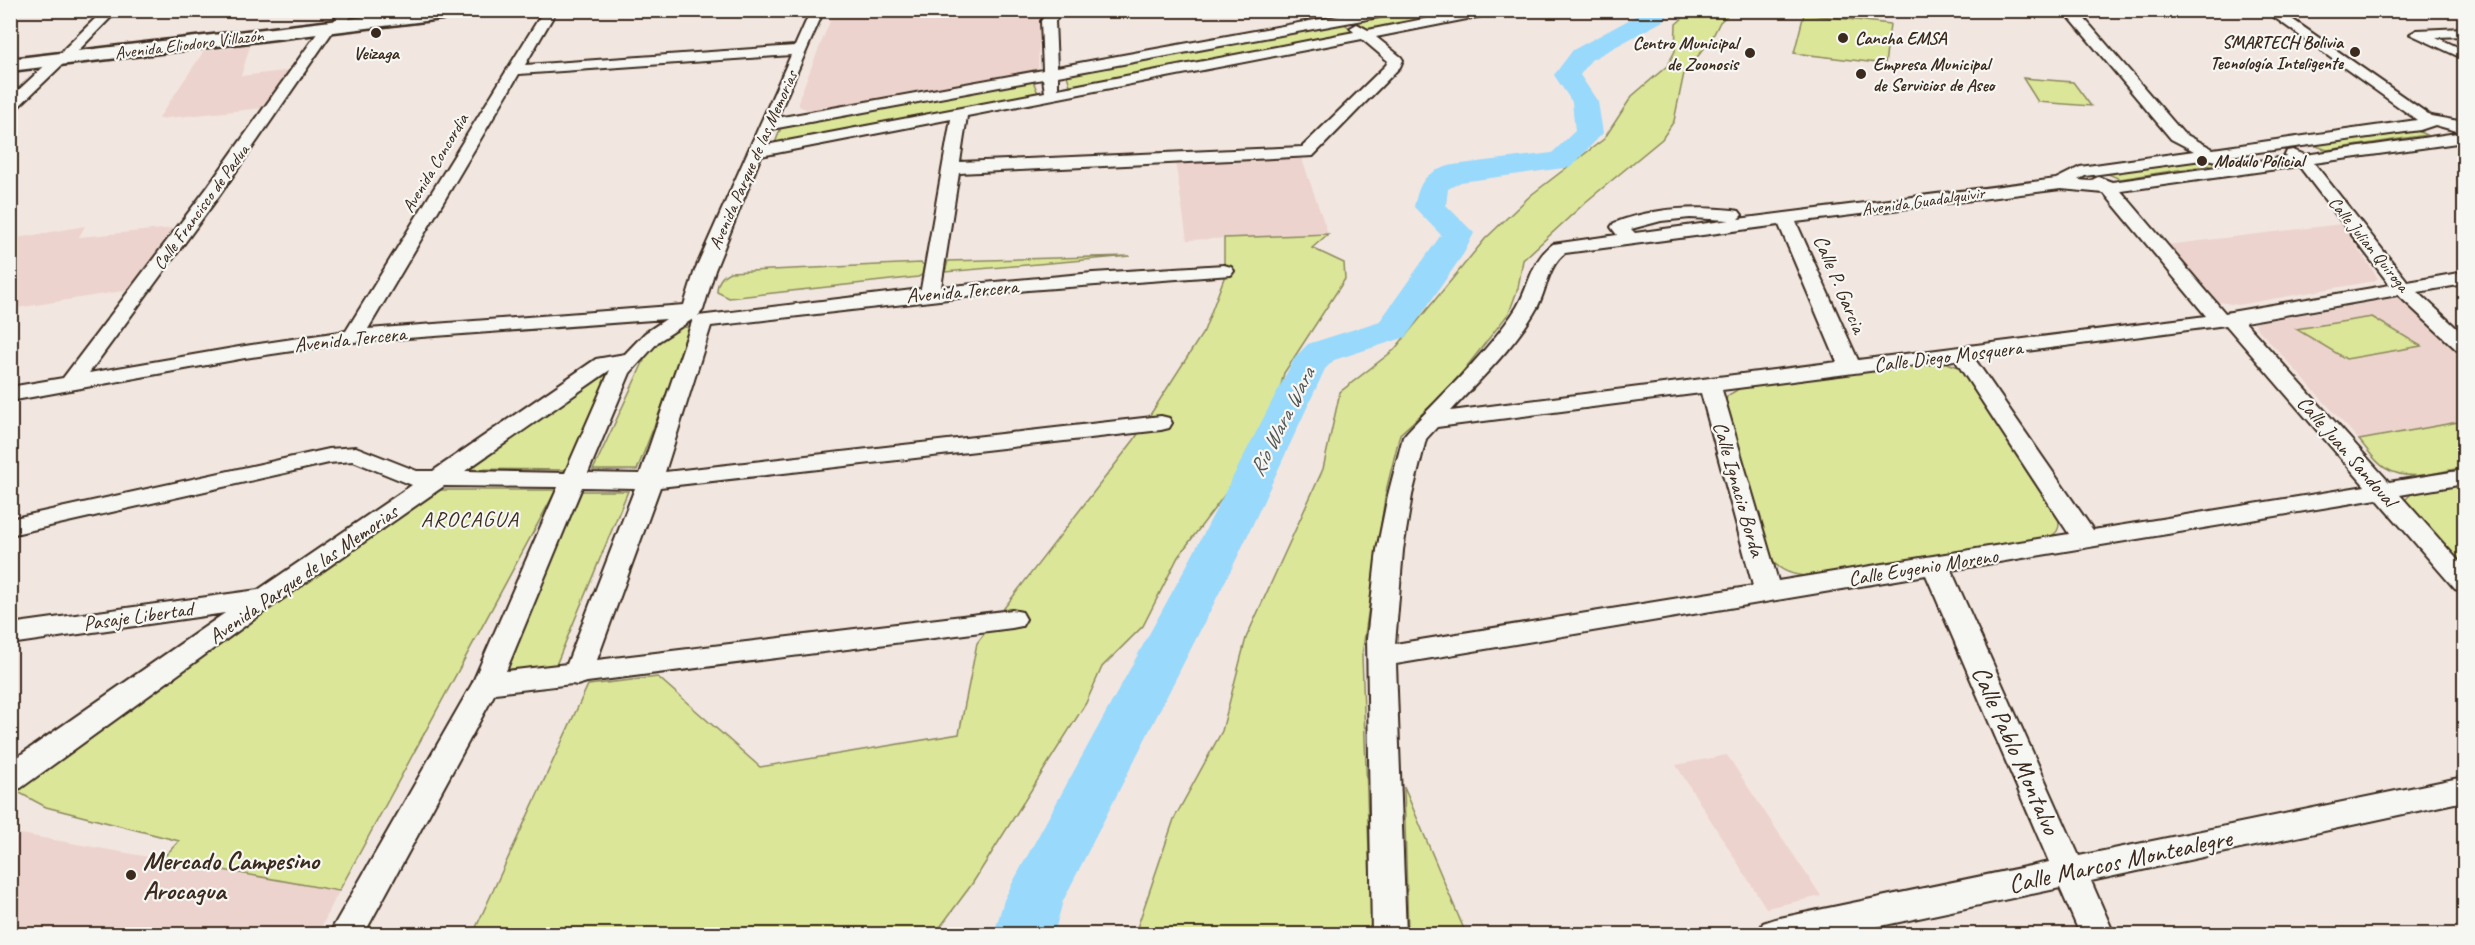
<svg xmlns="http://www.w3.org/2000/svg" width="2475" height="945" font-family="Caveat,sans-serif">
<style>
.built{fill:#edd3cd}
.green{fill:#dbe699;stroke:#8b885c;stroke-width:1.5}
.lines{fill:none;stroke-linecap:round;stroke-linejoin:round}
.river{fill:#99d9fb;fill-rule:evenodd}
.minor-casing{stroke:#3b2a1e;stroke-width:4}
.highway-casing{stroke:#3b2a1e;stroke-width:5}
.minor{fill:#f6f6f2;fill-rule:evenodd}
.highway{fill:#f6f6f2;fill-rule:evenodd}
.poi-dot{fill:#3b2a1e;stroke:#f6f6f2;stroke-width:2}
.labels{text-anchor:middle;dominant-baseline:central;stroke-width:4.5;stroke-linejoin:round;paint-order:stroke}
.far-poi-label{font-size:18px;font-weight:bold;fill:#3b2a1e;stroke:#f6f6f2;text-anchor:start}
.far-street-label{font-size:18px;fill:#3b2a1e;stroke:#f6f6f2}
.street-label{font-size:21px;fill:#3b2a1e;stroke:#f6f6f2}
.water-label{font-size:22px;font-style:italic;fill:#525655;stroke:#f6f6f2}
.neighbourhood-label{font-size:22px;letter-spacing:1.5px;fill:#3b2a1e;stroke:#f6f6f2}
.near-street-label{font-size:26px;fill:#3b2a1e;stroke:#f6f6f2}
.near-poi-label{font-size:26px;font-weight:bold;fill:#3b2a1e;stroke:#f6f6f2;text-anchor:start}
</style>
<rect width="100%" height="100%" fill="#f2e6e1"/>
<filter id="ink" filterUnits="userSpaceOnUse"><feTurbulence type="fractalNoise" baseFrequency=".0167" numOctaves="2"/><feDisplacementMap in="SourceGraphic" scale="12" xChannelSelector="R" yChannelSelector="G"/><feConvolveMatrix kernelMatrix="1 2 1 2 8 2 1 2 1" color-interpolation-filters="sRGB"/></filter>
<g filter="url(#ink)">
<path class="built" d="M 834,11 L 1046,11 L 1040,17 L 1038,70 L 817,110 L 805,109 L 799,106 L 799,98 Z
M 250,46 L 241,76 L 293,70 L 264,108 L 158,119 L 204,51 Z
M 1291,156 L 1302,159 L 1328,234 L 1187,240 L 1175,161 Z
M 2341,224 L 2378,278 L 2374,281 L 2238,305 L 2219,302 L 2209,296 L 2166,245 Z
M 85,226 L 79,237 L 173,228 L 129,290 L 11,309 L 11,239 Z
M 2396,298 L 2416,307 L 2464,355 L 2464,421 L 2359,440 L 2255,326 L 2257,322 Z
M 1727,755 L 1754,796 L 1821,896 L 1766,908 L 1676,765 Z
M 21,834 L 339,891 L 318,934 L 11,934 L 11,842 Z"/>
<path class="green" d="M 1409,11 L 1472,11 L 1369,30 L 1355,21 Z
M 1691,11 L 1732,11 L 1720,22 L 1711,40 L 1684,73 L 1674,121 L 1662,139 L 1588,200 L 1523,260 L 1518,288 L 1509,313 L 1449,389 L 1400,434 L 1386,491 L 1362,655 L 1372,934 L 1135,934 L 1174,819 L 1222,731 L 1246,638 L 1323,469 L 1340,392 L 1394,350 L 1485,239 L 1531,195 L 1604,139 L 1632,96 L 1667,66 L 1675,51 L 1676,24 Z
M 1804,14 L 1890,24 L 1885,64 L 1794,53 Z
M 1343,23 L 1354,31 L 1350,35 L 1071,89 L 1067,75 Z
M 2023,78 L 2073,82 L 2091,106 L 2038,102 Z
M 1033,81 L 1038,93 L 775,143 L 782,125 Z
M 2415,130 L 2426,135 L 2327,150 L 2311,144 Z
M 2207,157 L 2223,163 L 2120,179 L 2106,173 Z
M 1328,234 L 1312,248 L 1344,263 L 1345,279 L 1284,373 L 1271,426 L 1235,481 L 1178,557 L 1143,626 L 1102,667 L 1086,703 L 972,884 L 935,934 L 473,934 L 588,685 L 658,677 L 760,767 L 959,734 L 977,643 L 1134,440 L 1204,331 L 1224,278 L 1224,238 Z
M 1130,256 L 945,272 L 948,261 Z
M 921,263 L 924,265 L 922,275 L 918,277 L 729,298 L 717,292 C 717,282 721,276 730,272 Z
M 2372,317 L 2421,346 L 2346,359 L 2296,329 Z
M 690,327 L 683,352 L 637,470 L 593,470 L 655,337 L 667,328 Z
M 623,359 L 567,470 L 465,469 Z
M 1942,361 L 1958,367 L 1965,372 L 2059,519 C 2060,530 2057,533 2047,539 L 1815,576 C 1795,577 1778,572 1767,554 L 1725,405 L 1727,396 L 1742,387 Z
M 2464,421 L 2464,467 C 2439,472 2409,483 2385,468 C 2375,462 2367,449 2359,440 Z
M 2464,485 L 2464,568 L 2406,504 L 2406,499 L 2412,493 Z
M 437,490 L 556,490 L 339,891 L 162,859 L 179,841 L 46,807 L 14,790 Z
M 582,491 L 628,491 L 556,665 L 499,672 Z
M 1404,787 L 1466,934 L 1408,934 Z"/>
<g class="lines">
<path class="river" d="M 1647,10 L 1672,10 L 1663,21 L 1591,60 L 1580,75 L 1598,102 L 1603,133 L 1571,167 L 1461,182 L 1448,189 L 1446,205 L 1474,233 L 1464,253 L 1406,337 L 1334,360 L 1325,369 L 1238,556 L 1063,901 L 1054,934 L 994,934 L 1004,900 L 1013,882 L 1192,556 L 1295,357 L 1308,344 L 1380,321 L 1441,235 L 1414,207 C 1420,180 1425,172 1453,165 L 1552,153 L 1575,131 L 1572,102 L 1554,75 L 1573,50 Z"/>
<defs>
<path id="minor" d="M 104,10 L 118,10 L 74,55 L 64,55 L 62,52 L 64,49 Z
M 341,10 L 354,10 L 346,24 L 341,25 L 334,21 Z
M 544,10 L 557,10 L 525,65 L 795,46 L 811,10 L 824,10 L 777,118 L 1043,70 L 1041,21 L 1049,10 L 1064,10 L 1055,21 L 1057,67 L 1370,10 L 1401,10 L 1395,14 L 1058,76 L 1058,89 L 1354,32 L 1350,28 L 1357,24 L 1368,30 L 1469,10 L 1498,10 L 1492,14 L 1376,37 L 1401,57 L 1403,60 L 1400,67 L 1313,156 L 959,173 L 941,287 L 1093,273 L 1224,265 L 1231,267 L 1234,271 L 1231,275 L 1028,290 L 711,326 L 665,472 L 1161,416 L 1169,418 L 1172,423 L 1169,428 L 1161,430 L 660,487 L 597,660 L 1012,610 L 1022,612 L 1026,619 L 1022,626 L 1012,628 L 587,682 L 577,685 L 572,684 L 495,693 L 364,934 L 329,934 L 472,684 L 558,487 L 444,486 L 275,604 L 21,788 L 10,791 L 10,762 L 225,613 L 10,644 L 10,624 L 258,590 L 412,485 L 353,461 L 329,463 L 10,535 L 10,519 L 329,449 L 356,447 L 417,471 L 433,471 L 596,359 L 625,354 L 645,333 L 666,319 L 353,342 L 245,358 L 10,401 L 10,387 L 63,378 L 207,188 L 323,25 L 328,24 L 335,28 L 219,196 L 89,373 L 245,346 L 346,331 ZM 1362,39 L 1388,61 L 1386,65 L 1302,147 L 960,162 L 967,116 ZM 791,55 L 695,270 L 684,305 L 368,329 L 519,74 ZM 1043,79 L 1045,92 L 766,145 L 772,129 ZM 951,119 L 921,289 L 698,316 L 703,310 L 715,270 L 761,156 ZM 693,319 L 640,474 L 588,473 L 630,373 L 659,341 ZM 610,370 L 565,473 L 465,471 ZM 582,487 L 635,488 L 567,664 L 506,671 Z
M 2063,10 L 2077,10 L 2183,133 L 2213,149 L 2417,120 L 2264,10 L 2279,10 L 2431,116 L 2464,122 L 2464,133 L 2435,125 L 2420,130 L 2222,157 L 2215,161 L 2209,159 L 2085,176 L 2078,180 L 2090,181 L 2098,177 L 2112,182 L 2286,157 L 2285,155 L 2287,151 L 2293,150 L 2305,155 L 2457,133 L 2464,137 L 2463,141 L 2457,143 L 2314,163 L 2408,282 L 2464,272 L 2464,284 L 2418,292 L 2464,335 L 2464,352 L 2457,350 L 2398,295 L 2245,322 L 2389,482 L 2464,470 L 2464,484 L 2400,495 L 2464,567 L 2464,592 L 2455,589 L 2377,499 L 1951,570 L 2079,856 L 2464,777 L 2464,801 L 2091,881 L 2114,934 L 2080,934 L 2060,888 L 1843,934 L 1758,934 L 1763,923 L 1775,919 L 2049,862 L 1926,575 L 1396,664 L 1406,934 L 1372,934 L 1367,639 L 1377,550 L 1388,495 L 1403,437 L 1407,432 C 1435,402 1466,373 1492,341 C 1501,330 1510,318 1517,307 C 1530,285 1531,260 1553,244 L 1617,235 L 1611,227 L 1614,223 C 1652,208 1692,206 1733,210 L 1739,211 L 1742,215 L 1738,219 L 2056,179 L 2080,167 L 2194,151 L 2171,139 ZM 2299,166 L 2390,285 L 2225,313 L 2121,191 ZM 2061,189 L 2104,193 L 2206,316 L 1858,360 L 1796,222 ZM 1690,218 L 1730,220 L 1635,233 L 1631,229 L 1661,221 ZM 1779,225 L 1837,362 L 1451,411 C 1481,378 1516,346 1538,306 C 1547,288 1548,266 1565,253 ZM 2226,325 L 2365,486 L 2093,530 L 1974,358 ZM 1955,360 L 2069,534 L 1778,581 L 1722,390 ZM 1701,393 L 1753,586 L 1395,644 L 1403,550 L 1412,495 L 1426,439 L 1437,427 Z
M 2464,28 L 2464,36 L 2436,37 L 2464,50 L 2464,59 L 2410,34 L 2417,30 Z
M 59,56 L 64,57 L 66,60 L 64,63 L 15,110 L 10,112 L 10,98 L 54,57 Z"/>
<path id="highway" d="M 424,10 L 484,10 L 475,15 L 10,71 L 10,59 Z"/>
</defs>
<use href="#minor" class="minor-casing"/>
<use href="#highway" class="highway-casing"/>
<use href="#minor" class="minor"/>
<use href="#highway" class="highway"/>
</g>
</g>
<g class="poi-dot">
<circle cx="376" cy="33" r="6"/>
<circle cx="1843" cy="38" r="6"/>
<circle cx="2355" cy="52" r="6"/>
<circle cx="1750" cy="53" r="6"/>
<circle cx="1861" cy="74" r="6"/>
<circle cx="2202" cy="161" r="6"/>
<circle cx="131" cy="875" r="6"/>
</g>
<g class="labels">
<g class="far-poi-label">
<text x="1855" y="38">Cancha EMSA</text>
<text x="2343" y="42" text-anchor="end">SMARTECH Bolivia<tspan x="2343" dy="21">Tecnología Inteligente</tspan></text>
<text x="1738" y="43" text-anchor="end">Centro Municipal<tspan x="1738" dy="21">de Zoonosis</tspan></text>
<text x="376" y="53" text-anchor="middle">Veizaga</text>
<text x="1873" y="64">Empresa Municipal<tspan x="1873" dy="21">de Servicios de Aseo</tspan></text>
<text x="2214" y="161">Modulo Policial</text>
</g>
<g class="far-street-label">
<text transform="translate(189 44) rotate(-7)">Avenida Eliodoro Villazón</text>
<text transform="translate(753 160) rotate(-66)">Avenida Parque de las Memorias</text>
<text transform="translate(435 163) rotate(-59)">Avenida Concordia</text>
<text transform="translate(1923 201) rotate(-8)">Avenida Guadalquivir</text>
<text transform="translate(201 207) rotate(-54)">Calle Francisco de Padua</text>
<text transform="translate(2369 244) rotate(51)">Calle Julian Quiroga</text>
</g>
<g class="street-label">
<text transform="translate(1840 284) rotate(67)">Calle P. Garcia</text>
<text transform="translate(962 291) rotate(-5)">Avenida Tercera</text>
<text transform="translate(350 339) rotate(-6)">Avenida Tercera</text>
<text transform="translate(1948 356) rotate(-7)">Calle Diego Mosquera</text>
<text transform="translate(2347 451) rotate(49)">Calle Juan Sandoval</text>
<text transform="translate(1739 489) rotate(74)">Calle Ignacio Borda</text>
<text transform="translate(1923 567) rotate(-9)">Calle Eugenio Moreno</text>
<text transform="translate(303 574) rotate(-35)">Avenida Parque de las Memorias</text>
<text transform="translate(138 616) rotate(-8)">Pasaje Libertad</text>
</g>
<g class="water-label">
<text transform="translate(1282 422) rotate(-63)">Río Wara Wara</text>
</g>
<g class="neighbourhood-label">
<text x="470" y="519">AROCAGUA</text>
</g>
<g class="near-street-label">
<text transform="translate(2016 750) rotate(66)">Calle Pablo Montalvo</text>
<text transform="translate(2120 861) rotate(-12)">Calle Marcos Montealegre</text>
</g>
<g class="near-poi-label">
<text x="143" y="860">Mercado Campesino<tspan x="143" dy="30">Arocagua</tspan></text>
</g>
</g>
<rect width="2475" height="945" fill="none" stroke="#f6f6f2" stroke-width="36"/>
<rect x="18" y="18" width="2439" height="909" fill="none" stroke="#3b2a1e" stroke-width="2" filter="url(#ink)"/>
</svg>
